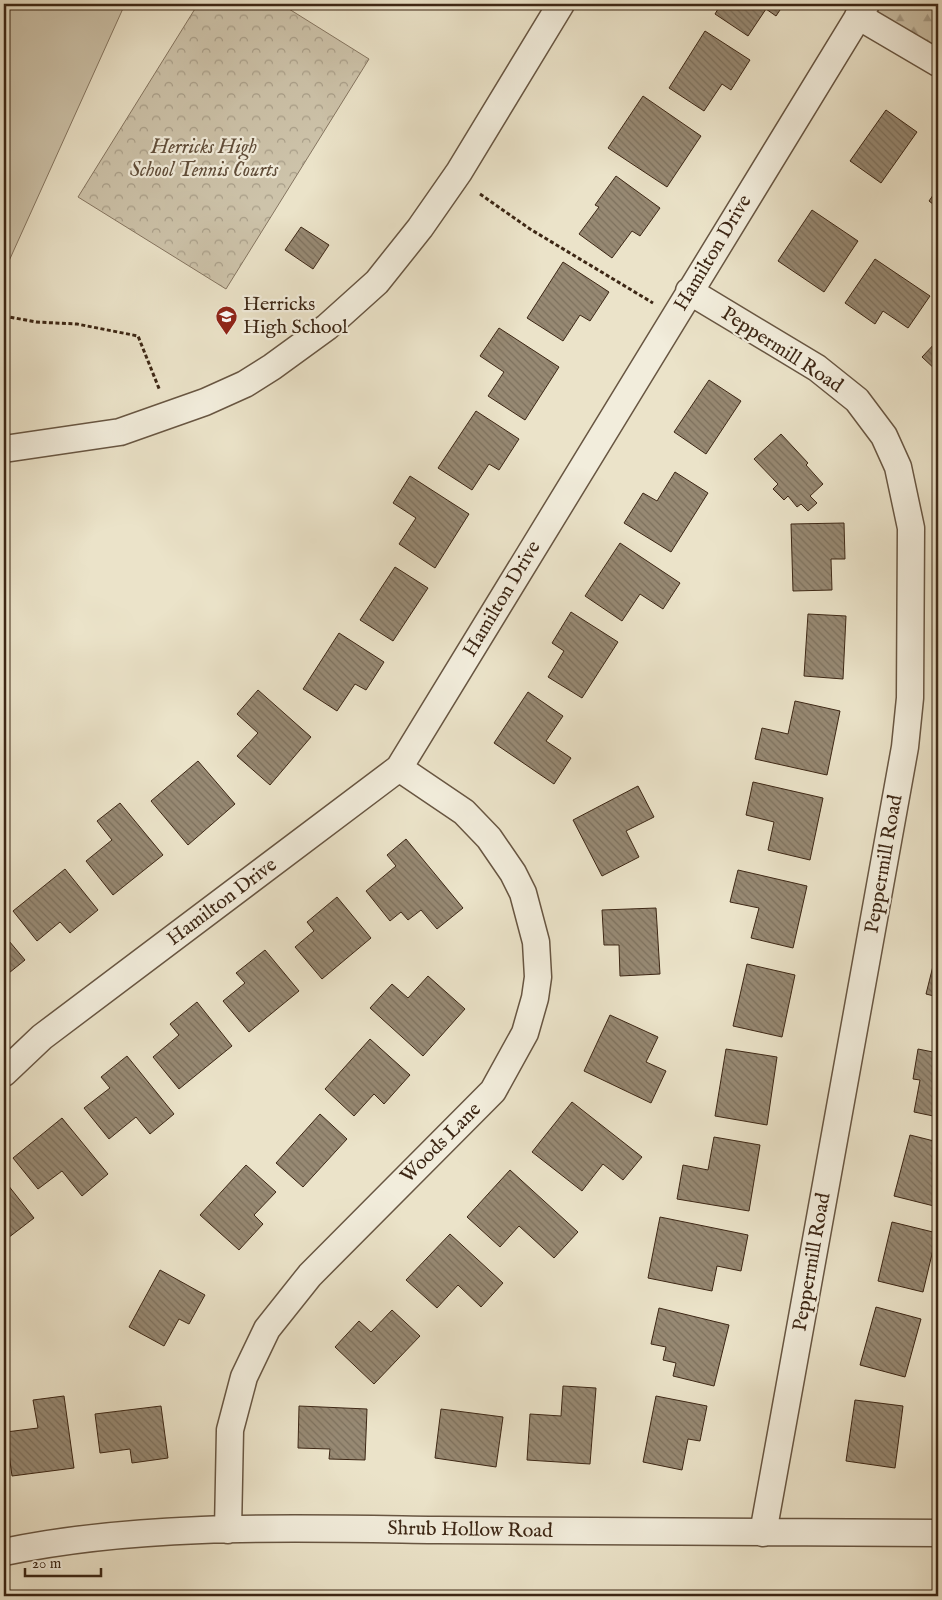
<svg xmlns="http://www.w3.org/2000/svg" width="942" height="1600" font-family="'IM FELL English',serif">
<style>
.green{fill:#cdc3aa;stroke:#857560}
.forest{fill:url(#forest-firs);stroke:#857560}
.park{fill:url(#park-crowns);stroke:#857560}
.building{fill:url(#building-back-hatch);stroke:#3d2715}
.lines{fill:none;stroke-linecap:round;stroke-linejoin:round}
.minor-casing{stroke:#685642;stroke-width:29}
.path{stroke:#3d2715;stroke-width:3;stroke-dasharray:4 2.5;stroke-linecap:butt}
.minor{stroke:#f2eddc;stroke-width:26}
.labels{text-anchor:middle;dominant-baseline:central;stroke-width:4.5;stroke-linejoin:round;paint-order:stroke}
.park-label{font-size:20px;font-style:italic;fill:#614e3a;stroke:#f2eddc}
.street-label{font-size:20px;fill:#3d2715;stroke:#f2eddc}
.poi-label{font-size:20px;fill:#3d2715;stroke:#f2eddc;text-anchor:start}
</style>
<defs>
<pattern id="forest-firs" width="22" height="20" patternUnits="userSpaceOnUse" patternTransform="scale(1.25)"><rect width="22" height="20" fill="#cdc3aa"/><path d="M5 1l3.5 6h-7zM16 11l3.5 6h-7z" fill="#a89e89"/></pattern>
<pattern id="park-crowns" width="20" height="18" patternUnits="userSpaceOnUse" patternTransform="scale(1.25)"><rect width="20" height="18" fill="#cdc3aa"/><path d="M2 6a3 3 0 1 1 6 0M12 15a3 3 0 1 1 6 0" fill="none" stroke="#a89e89"/></pattern>
<pattern id="building-back-hatch" width="6" height="6" patternUnits="userSpaceOnUse" patternTransform="scale(1.25)"><rect width="6" height="6" fill="#978973"/><path d="M-1 5l2 2M0 0l6 6M5-1l2 2" fill="none" stroke="#7c705d"/></pattern>
</defs>
<rect width="100%" height="100%" fill="#ebe3c9"/>
<filter id="stains"><feTurbulence type="fractalNoise" baseFrequency=".004" numOctaves="4"/><feColorMatrix values="0 0 0 0 .2 0 0 0 0 .09 0 0 0 0 .02 0 0 0 .5 -.17"/></filter>
<radialGradient id="worn" r=".72"><stop offset=".6" stop-color="#630" stop-opacity="0"/><stop offset="1" stop-color="#630" stop-opacity=".3"/></radialGradient>
<path class="green" d="M 4,4 L 125,4 L 4,272 Z"/>
<path class="forest" d="M 866,4 L 938,4 L 938,63 Z"/>
<path class="park" d="M 198,4 L 281,4 L 369,59 L 226,289 L 78,197 Z"/>
<path class="building" d="M 721,4 L 784,4 L 776,16 L 766,9 L 748,36 L 715,14 Z
M 705,31 L 750,60 L 731,90 L 722,84 L 704,111 L 669,88 Z
M 643,96 L 701,136 L 667,187 L 608,148 Z
M 886,110 L 917,132 L 881,183 L 850,161 Z
M 616,176 L 660,208 L 640,236 L 632,231 L 612,258 L 579,234 L 599,207 L 595,205 Z
M 938,188 L 938,208 L 929,201 Z
M 812,210 L 858,241 L 824,292 L 778,261 Z
M 301,227 L 329,245 L 313,269 L 285,250 Z
M 875,259 L 930,296 L 908,328 L 883,311 L 875,324 L 845,303 Z
M 563,262 L 609,292 L 590,321 L 580,315 L 563,341 L 527,318 Z
M 499,328 L 559,367 L 525,420 L 488,396 L 504,372 L 480,356 Z
M 938,340 L 938,372 L 922,357 Z
M 709,380 L 741,401 L 706,454 L 674,432 Z
M 938,383 L 938,394 L 933,388 Z
M 476,411 L 519,439 L 499,470 L 489,464 L 472,490 L 438,468 Z
M 781,434 L 808,463 L 806,465 L 823,484 L 810,496 L 817,503 L 808,511 L 801,504 L 797,507 L 788,496 L 784,500 L 773,489 L 778,484 L 754,459 Z
M 675,472 L 708,493 L 671,552 L 624,523 L 643,493 L 657,501 Z
M 410,476 L 469,514 L 435,568 L 399,544 L 416,518 L 393,503 Z
M 844,523 L 845,559 L 831,559 L 832,590 L 793,591 L 791,524 Z
M 620,543 L 680,583 L 663,609 L 640,594 L 622,621 L 585,596 Z
M 395,567 L 428,588 L 393,641 L 360,620 Z
M 571,612 L 618,642 L 582,698 L 548,677 L 564,651 L 552,643 Z
M 808,614 L 846,616 L 843,679 L 804,676 Z
M 339,633 L 384,662 L 366,690 L 355,684 L 337,711 L 303,689 Z
M 258,690 L 311,737 L 270,785 L 237,756 L 258,733 L 237,714 Z
M 528,692 L 563,716 L 546,741 L 571,758 L 554,784 L 494,743 Z
M 795,701 L 840,711 L 827,775 L 755,759 L 762,728 L 788,734 Z
M 198,761 L 235,804 L 188,845 L 151,801 Z
M 753,782 L 823,798 L 810,860 L 768,850 L 774,822 L 746,815 Z
M 638,786 L 654,817 L 626,831 L 639,857 L 602,876 L 573,820 Z
M 120,803 L 163,855 L 113,895 L 86,861 L 112,840 L 97,821 Z
M 406,839 L 463,908 L 437,929 L 421,910 L 408,920 L 401,912 L 390,921 L 366,891 L 396,866 L 387,855 Z
M 65,869 L 98,910 L 70,933 L 60,922 L 37,941 L 13,911 Z
M 738,870 L 807,886 L 793,948 L 751,938 L 759,908 L 730,902 Z
M 337,897 L 371,938 L 322,979 L 295,947 L 314,931 L 307,922 Z
M 656,908 L 660,974 L 620,976 L 619,945 L 604,945 L 602,910 Z
M 4,935 L 25,960 L 4,977 Z
M 265,950 L 299,991 L 249,1032 L 223,1001 L 245,983 L 236,973 Z
M 935,958 L 938,959 L 938,997 L 926,994 Z
M 747,964 L 795,975 L 782,1037 L 733,1026 Z
M 428,976 L 465,1009 L 423,1056 L 370,1008 L 392,984 L 408,998 Z
M 197,1002 L 232,1046 L 179,1089 L 153,1057 L 179,1035 L 170,1024 Z
M 610,1015 L 658,1037 L 646,1062 L 666,1071 L 651,1103 L 584,1071 Z
M 370,1039 L 410,1075 L 384,1104 L 374,1094 L 354,1116 L 325,1089 Z
M 726,1049 L 777,1057 L 767,1125 L 715,1116 Z
M 918,1049 L 938,1053 L 938,1117 L 914,1112 L 920,1080 L 913,1079 Z
M 127,1056 L 174,1114 L 150,1134 L 136,1117 L 109,1139 L 84,1108 L 110,1088 L 101,1077 Z
M 572,1102 L 642,1157 L 623,1180 L 603,1164 L 582,1191 L 532,1152 Z
M 320,1114 L 347,1139 L 303,1187 L 276,1163 Z
M 62,1118 L 108,1174 L 82,1196 L 62,1171 L 38,1189 L 13,1158 Z
M 910,1135 L 938,1142 L 938,1207 L 894,1196 Z
M 714,1137 L 760,1145 L 749,1211 L 677,1199 L 683,1165 L 708,1170 Z
M 246,1165 L 276,1192 L 254,1215 L 263,1224 L 239,1250 L 200,1215 Z
M 510,1170 L 578,1232 L 554,1258 L 519,1226 L 500,1247 L 467,1217 Z
M 4,1180 L 34,1218 L 4,1241 Z
M 660,1217 L 748,1235 L 741,1271 L 717,1266 L 712,1291 L 648,1278 Z
M 892,1222 L 937,1233 L 923,1292 L 878,1281 Z
M 450,1234 L 503,1283 L 481,1307 L 458,1285 L 437,1308 L 406,1280 Z
M 160,1270 L 205,1295 L 189,1324 L 179,1319 L 164,1346 L 129,1327 Z
M 876,1307 L 921,1319 L 905,1377 L 860,1365 Z
M 659,1308 L 729,1325 L 714,1386 L 673,1376 L 676,1363 L 663,1360 L 666,1347 L 651,1344 Z
M 392,1310 L 420,1336 L 374,1384 L 335,1347 L 359,1321 L 371,1332 Z
M 563,1386 L 596,1388 L 590,1464 L 527,1460 L 530,1414 L 561,1416 Z
M 64,1396 L 74,1468 L 12,1476 L 6,1432 L 38,1428 L 33,1400 Z
M 656,1396 L 707,1406 L 700,1441 L 688,1439 L 682,1470 L 643,1462 Z
M 855,1400 L 903,1406 L 895,1468 L 846,1461 Z
M 161,1406 L 168,1458 L 132,1463 L 130,1449 L 100,1453 L 95,1414 Z
M 299,1406 L 367,1409 L 365,1460 L 329,1459 L 330,1449 L 298,1448 Z
M 441,1409 L 503,1417 L 496,1467 L 435,1458 Z
M 938,1414 L 938,1430 L 933,1417 Z"/>
<g class="lines">
<defs>
<path id="minor" d="M 858,16 L 938,63
M 689,291 L 817,368 L 857,400 L 884,436 L 898,467 L 911,528 L 910,698 L 905,747 L 763,1533
M 4,449 L 120,432 L 205,402 L 245,384 L 272,367 L 327,327 L 377,282 L 420,228 L 459,172 L 561,4
M 4,1073 L 42,1037 L 399,768 L 866,4
M 228,1530 L 230,1430 L 244,1377 L 267,1329 L 310,1275 L 493,1091 L 525,1033 L 535,998 L 538,977 L 536,942 L 523,893 L 513,873 L 489,838 L 464,812 L 399,768
M 4,1552 C 142,1523 294,1528 435,1530 C 603,1531 771,1533 938,1533"/>
</defs>
<use href="#minor" class="minor-casing"/>
<path class="path" d="M 480,194 L 530,229 L 653,303
M 4,316 L 36,322 L 77,324 L 138,336 L 160,391"/>
<use href="#minor" class="minor"/>
</g>
<defs>
<symbol id="school-pin" viewBox="-11 -11 22 30"><path d="M0 17L-7.5 6A9.5 9.5 0 1 1 7.5 6Z" fill="#8f2418" stroke="#f2eddc"/><path d="M0-5L7-2L0 1L-7-2ZM-4 1L0 2.5L4 1V4Q0 6-4 4Z" fill="#fff"/></symbol>
</defs>
<g fill-rule="evenodd">
<use href="#school-pin" x="214" y="304" width="25" height="34"/>
</g>
<g class="labels">
<g class="park-label">
<text x="204" y="147">Herricks High<tspan x="204" dy="23">School Tennis Courts</tspan></text>
</g>
<g class="street-label">
<text transform="translate(713 253) rotate(-59)">Hamilton Drive</text>
<text transform="translate(782 350) rotate(33)">Peppermill Road</text>
<text transform="translate(502 599) rotate(-59)">Hamilton Drive</text>
<text transform="translate(884 864) rotate(-80)">Peppermill Road</text>
<text transform="translate(222 902) rotate(-37)">Hamilton Drive</text>
<text transform="translate(441 1143) rotate(-45)">Woods Lane</text>
<text transform="translate(812 1262) rotate(-80)">Peppermill Road</text>
<text transform="translate(470 1530) rotate(1)">Shrub Hollow Road</text>
</g>
<g class="poi-label">
<text x="243" y="304">Herricks<tspan x="243" dy="23">High School</tspan></text>
</g>
</g>
<rect width="942" height="1600" fill="none" stroke="#ebe3c9" stroke-width="20"/>
<rect x="5" y="5" width="932" height="1590" fill="none" stroke="#3d2715" stroke-width="2.5"/>
<rect x="10" y="10" width="922" height="1580" fill="none" stroke="#3d2715"/>
<path d="M25 1568v8h76v-8" fill="none" stroke="#3d2715" stroke-width="2.5"/>
<text x="32" y="1568" font-size="15" fill="#3d2715" stroke="#f2eddc" stroke-width="4" paint-order="stroke">20 m</text>
<rect width="100%" height="100%" filter="url(#stains)"/>
<rect width="100%" height="100%" fill="url(#worn)"/>
</svg>
